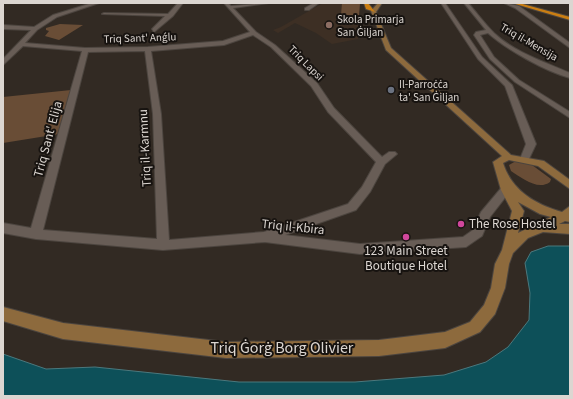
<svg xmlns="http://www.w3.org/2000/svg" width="573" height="399" font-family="'Source Sans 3',sans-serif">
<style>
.built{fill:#3d2f24}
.green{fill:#694d36}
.water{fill:#0d5059;stroke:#4b787d}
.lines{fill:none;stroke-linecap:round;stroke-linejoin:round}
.minor-casing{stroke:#4c453f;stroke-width:2}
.secondary-casing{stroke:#4c453f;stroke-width:2}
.trunk-casing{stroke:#4c453f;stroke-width:2}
.minor{fill:#685d56;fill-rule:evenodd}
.secondary{fill:#8d6a3d;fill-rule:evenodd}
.trunk{fill:#ca7e13;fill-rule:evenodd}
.education-dot{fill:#8d6e63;stroke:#171310;stroke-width:1.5}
.worship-dot{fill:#6b7280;stroke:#171310;stroke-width:1.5}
.hotel-dot{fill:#d1479c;stroke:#171310;stroke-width:1.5}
.labels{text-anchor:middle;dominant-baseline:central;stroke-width:4;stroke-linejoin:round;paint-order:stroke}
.far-poi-label{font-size:11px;fill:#dcd6d1;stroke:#171310;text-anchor:start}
.far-street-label{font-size:11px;fill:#dcd6d1;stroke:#171310}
.street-label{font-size:13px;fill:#dcd6d1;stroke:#171310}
.poi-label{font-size:13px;fill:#dcd6d1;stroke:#171310;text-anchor:start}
.near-street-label{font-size:16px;fill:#dcd6d1;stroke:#171310}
</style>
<rect width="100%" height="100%" fill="#322a23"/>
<path class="built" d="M 323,3 L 360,3 L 358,39 L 332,44 L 316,33 L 295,23 L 278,33 L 273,30 L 281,27 Z"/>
<path class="green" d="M 342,3 L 360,3 L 359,15 L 341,15 Z
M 60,24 L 83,25 L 59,40 L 45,36 L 49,31 L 46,30 L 46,28 Z
M 71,90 L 59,134 L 3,143 L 3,97 Z
M 516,161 L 532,165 L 551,179 L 550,182 C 538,191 522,178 511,171 L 509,165 Z"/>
<path class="water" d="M 548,246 L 570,246 L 570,396 L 3,396 L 3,354 L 46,369 L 95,367 L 239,382 L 355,382 L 444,375 L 486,362 L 508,347 L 529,320 L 530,293 L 525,263 L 531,252 Z"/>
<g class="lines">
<defs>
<path id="minor" d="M 92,3 L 99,3 L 57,17 L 37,30 L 25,43 L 85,48 L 148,47 L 223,41 L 250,32 L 224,3 L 228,3 L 231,6 L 269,3 L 233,8 L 256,32 L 275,45 L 317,83 L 334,108 L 382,157 L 389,152 L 395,152 L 397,154 L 385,164 L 370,192 L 356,210 L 285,235 L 360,244 L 463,237 L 473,230 L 481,212 L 502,187 L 506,186 L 511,190 L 490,217 L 482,236 L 466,247 L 360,254 L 265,242 L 163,250 L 36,239 L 3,233 L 3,223 L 31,228 L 82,51 L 23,46 L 3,65 L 3,59 L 31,30 L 3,29 L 3,25 L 34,27 L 53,15 ZM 253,35 L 271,47 L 311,86 L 328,112 L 376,162 L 362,187 L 348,204 L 264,232 L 169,240 L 161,114 L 151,51 L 224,45 ZM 145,51 L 153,114 L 157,239 L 43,230 L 88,52 Z
M 178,3 L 183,3 L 173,16 L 154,32 L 152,29 L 165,16 L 102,14 L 104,13 L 168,14 Z
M 314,3 L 319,3 L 309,10 L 305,10 L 305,8 Z
M 441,3 L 445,3 L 482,57 L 512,85 L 536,144 L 528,161 L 525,162 L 520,159 L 526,144 L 505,86 L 478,59 Z
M 464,3 L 468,3 C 477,13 485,24 494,33 C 514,52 545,62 570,73 L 570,78 C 545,71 507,50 488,33 L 480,35 L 494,57 L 519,80 L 570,112 L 570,118 L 515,82 L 490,59 L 474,35 L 476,32 L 486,30 Z
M 504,3 L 519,6 L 570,43 L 570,48 L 515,8 Z"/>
<path id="secondary" d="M 378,3 L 382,3 L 376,12 L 391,48 L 511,155 L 544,161 L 570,180 L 570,189 L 538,166 L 509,160 L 503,163 C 512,191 535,204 562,212 L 570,206 L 570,222 L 565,221 L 559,224 L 570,224 L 570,234 L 543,232 L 528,238 L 513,253 L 509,264 L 505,288 L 495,314 L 480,332 L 445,348 L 379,356 L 226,358 L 63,339 L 3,321 L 3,307 L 63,323 L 226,342 L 379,340 L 445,332 L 470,322 L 484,305 L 491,288 L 495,264 L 502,250 L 512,211 L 501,190 L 493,162 L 502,156 L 386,50 L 371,11 ZM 518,202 L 540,214 L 551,217 L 518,233 L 524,211 Z"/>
<path id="trunk" d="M 364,3 L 368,3 L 375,12 L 366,9 Z
M 512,3 L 519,3 L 570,17 L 570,20 Z"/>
</defs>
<use href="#minor" class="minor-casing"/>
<use href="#secondary" class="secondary-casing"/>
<use href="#trunk" class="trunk-casing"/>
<use href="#minor" class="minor"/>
<use href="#secondary" class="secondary"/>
<use href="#trunk" class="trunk"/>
</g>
<circle class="education-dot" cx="329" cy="25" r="4"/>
<circle class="worship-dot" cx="391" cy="90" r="4"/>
<g class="hotel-dot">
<circle cx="461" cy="224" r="4"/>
<circle cx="406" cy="237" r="4"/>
</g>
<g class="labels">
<g class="far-poi-label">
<text x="337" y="19">Skola Primarja<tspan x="337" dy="13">San Ġiljan</tspan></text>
<text x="399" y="84">Il-Parroċċa<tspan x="399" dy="13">ta' San Ġiljan</tspan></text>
</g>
<g class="far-street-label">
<text transform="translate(140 38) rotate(-2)">Triq Sant' Anǵlu</text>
<text transform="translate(529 42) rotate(30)">Triq il-Mensija</text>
<text transform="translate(306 63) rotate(45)">Triq Lapsi</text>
</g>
<g class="street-label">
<text transform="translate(48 139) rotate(-75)">Triq Sant' Elija</text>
<text transform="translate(145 148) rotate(-93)">Triq il-Karmnu</text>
<text transform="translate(293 227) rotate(6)">Triq il-Kbira</text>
</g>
<g class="poi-label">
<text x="469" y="224">The Rose Hostel</text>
<text x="406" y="251" text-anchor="middle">123 Main Street<tspan x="406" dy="15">Boutique Hotel</tspan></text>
</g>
<g class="near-street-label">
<text x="282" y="348">Triq Ġorġ Borg Olivier</text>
</g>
</g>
<rect width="573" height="399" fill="none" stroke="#dcd6d1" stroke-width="8"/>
</svg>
